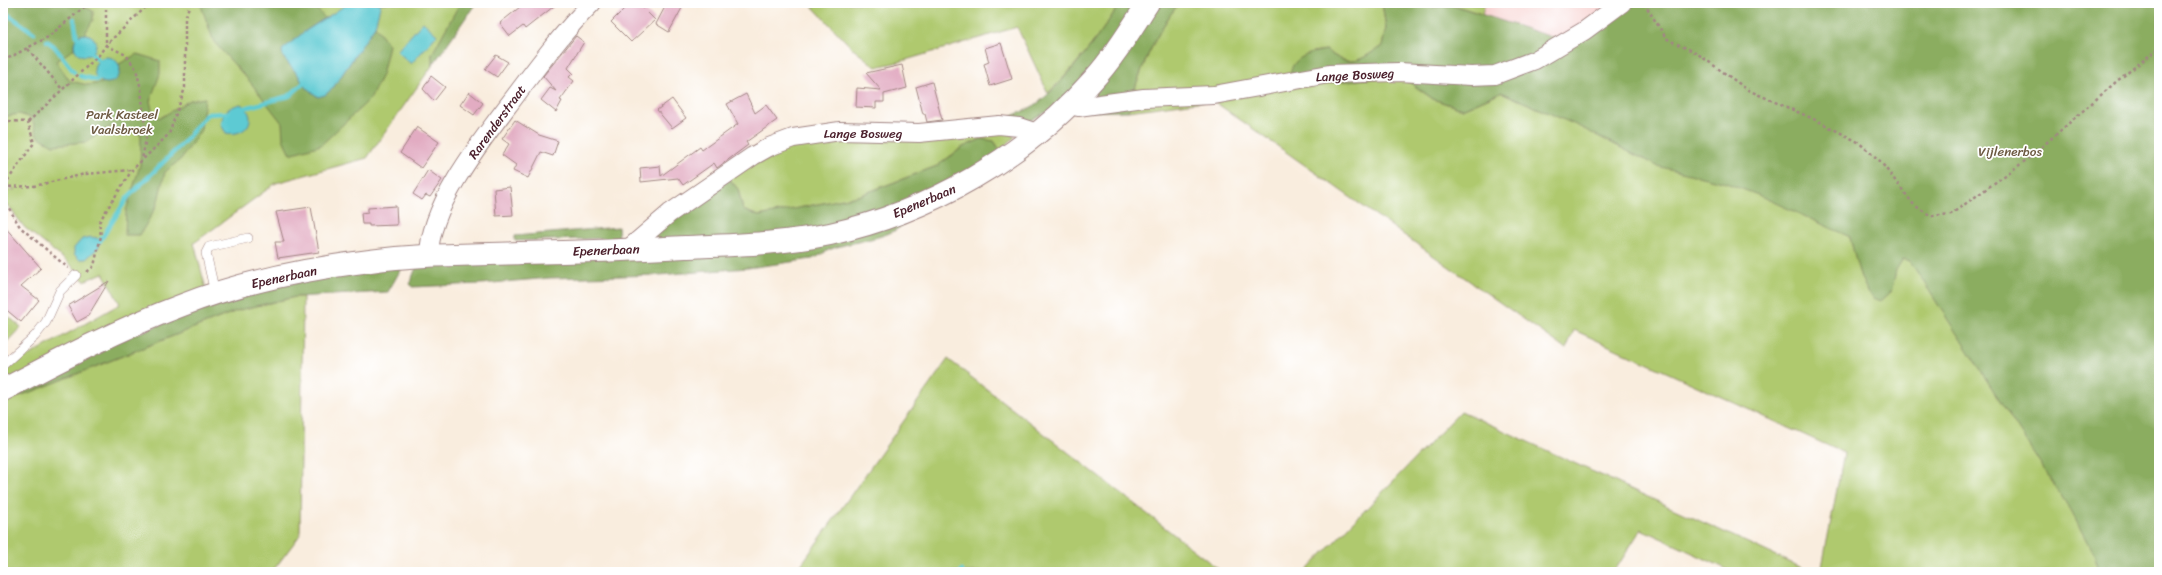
<svg xmlns="http://www.w3.org/2000/svg" width="2162" height="575" font-family="Sriracha,sans-serif">
<style>
.built{fill:#f7d0cf}
.green{fill:#afc96e;stroke:#7c744c}
.forest{fill:#8bad61;stroke:#6a6646}
.water{fill:#5dcad3;stroke:#54747f}
.lines{fill:none;stroke-linecap:round;stroke-linejoin:round}
.stream{stroke:#5dcad3;stroke-width:4.5}
.building{fill:#e2acc2}
.lane-casing{stroke:#a28684;stroke-width:10}
.street-casing{stroke:#a28684;stroke-width:20}
.secondary-casing{stroke:#a28684;stroke-width:24}
.path{stroke:#a28684;stroke-width:2.5;stroke-dasharray:3 3;stroke-linecap:butt}
.lane{stroke:#fff;stroke-width:9}
.street{stroke:#fff;stroke-width:18}
.secondary{stroke:#fff;stroke-width:22}
.labels{text-anchor:middle;dominant-baseline:central;stroke-width:3.5;stroke-linejoin:round;paint-order:stroke}
.street-label{font-size:13px;fill:#4a1f2b;stroke:#fff}
.park-label{font-size:13px;fill:#6d5a42;stroke:#fff}
</style>
<rect width="100%" height="100%" fill="#fff"/>
<filter id="ink" filterUnits="userSpaceOnUse"><feTurbulence type="fractalNoise" baseFrequency=".025" numOctaves="2"/><feDisplacementMap in="SourceGraphic" scale="8" xChannelSelector="R" yChannelSelector="G"/><feConvolveMatrix kernelMatrix="1 2 1 2 8 2 1 2 1" color-interpolation-filters="sRGB"/></filter>
<filter id="wash" filterUnits="userSpaceOnUse"><feTurbulence type="fractalNoise" baseFrequency=".012" numOctaves="4" result="noise"/><feDisplacementMap in="SourceGraphic" scale="16" xChannelSelector="R" yChannelSelector="G"/><feGaussianBlur stdDeviation="0.9" result="paint"/><feColorMatrix in="noise" values="0 0 0 0 0 0 0 0 0 0 0 0 0 0 0 0 0 1.4 0 .05"/><feComposite in="paint" operator="in"/></filter>
<g filter="url(#wash)">
<rect width="100%" height="100%" fill="#f9edde"/>
<path class="built" d="M 1485,3 L 1615,3 L 1561,40 L 1482,14 Z"/>
<path class="green" d="M 3,3 L 466,3 L 432,54 L 432,66 L 367,158 L 276,183 L 194,243 L 206,289 L 3,383 L 3,370 L 120,304 L 103,273 L 84,281 L 71,265 L 24,227 L 8,205 L 3,207 L 3,190 L 16,190 L 6,185 L 10,181 L 7,177 L 3,179 Z
M 809,3 L 1120,3 C 1103,32 1073,70 1048,93 L 1017,27 L 899,62 L 876,67 L 853,49 Z
M 1179,3 L 1382,3 L 1386,28 L 1382,46 C 1359,61 1351,69 1326,50 L 1312,52 L 1387,77 L 1409,82 L 1433,99 L 1462,109 L 1501,92 L 1561,118 L 1674,3 L 2159,3 L 2159,572 L 1821,572 L 1844,453 L 1574,330 L 1566,349 L 1212,100 L 1128,111 C 1138,74 1155,33 1179,3 Z
M 1424,3 L 1485,3 L 1482,14 L 1453,5 L 1431,8 Z
M 1006,131 L 1015,137 L 1000,150 L 994,141 L 981,139 L 963,147 L 937,166 L 858,196 L 759,216 L 743,210 L 738,189 L 728,178 L 752,161 L 810,138 Z
M 295,297 L 303,297 L 300,535 L 272,572 L 3,572 L 3,401 L 31,392 L 239,310 Z
M 3,312 L 21,327 L 3,346 Z
M 948,359 L 1222,572 L 796,572 Z
M 1461,411 L 1811,572 L 1733,572 L 1641,529 L 1614,572 L 1305,572 Z"/>
<path class="forest" d="M 3,3 L 77,3 L 93,11 L 93,20 L 84,35 L 79,35 L 74,43 L 74,49 L 56,61 L 70,81 L 88,85 L 113,81 L 120,72 L 119,64 L 137,54 L 160,61 L 160,74 L 150,101 L 153,114 L 160,118 L 190,100 L 205,98 L 201,130 L 181,159 L 165,172 L 157,205 L 140,235 L 125,235 L 126,211 L 140,165 L 141,134 L 109,127 L 87,142 L 53,145 L 37,136 L 32,118 L 19,114 L 3,117 Z
M 200,3 L 311,3 L 325,18 L 304,32 L 283,57 L 299,76 L 303,85 L 318,97 L 333,88 L 375,26 L 389,45 L 382,75 L 370,99 L 321,145 L 290,154 L 283,139 L 282,123 L 251,83 L 214,42 Z
M 460,3 L 476,3 L 432,66 L 432,54 Z
M 1120,3 L 1179,3 C 1155,33 1138,74 1128,111 L 1046,112 L 1026,123 L 999,122 C 1011,115 1024,112 1035,105 C 1062,86 1103,32 1120,3 Z
M 1382,3 L 1424,3 L 1431,8 L 1453,5 L 1561,40 L 1615,3 L 2159,3 L 2159,572 L 2100,572 L 2094,555 L 2071,511 L 1910,261 L 1903,259 L 1896,270 L 1892,290 L 1880,301 C 1861,296 1855,255 1850,237 L 1758,195 L 1726,183 L 1657,166 L 1578,126 L 1501,92 L 1462,109 L 1433,99 L 1409,82 L 1387,77 L 1289,87 C 1290,82 1289,75 1291,70 C 1295,56 1313,52 1326,50 C 1350,69 1359,61 1382,46 L 1386,28 Z
M 981,139 L 994,141 L 1000,150 L 910,217 C 894,240 860,239 834,248 C 826,250 821,256 812,259 L 748,268 L 659,275 L 550,278 L 481,284 L 412,287 L 410,283 L 417,265 L 621,245 L 728,178 L 738,189 L 743,210 L 759,216 L 858,196 L 937,166 L 963,147 Z
M 618,227 L 619,238 L 515,241 L 515,236 Z
M 404,264 L 388,292 L 295,297 L 239,310 L 31,392 L 3,401 L 3,397 L 91,352 L 242,292 Z"/>
<path class="water" d="M 349,3 L 381,3 L 375,26 L 333,88 L 325,95 L 318,97 L 303,85 L 299,76 L 283,57 L 282,50 L 304,32 Z
M 423,22 L 437,35 L 411,64 L 397,51 Z
M74 45a11 11 0 1 1 22 0a11 11 0 1 1-22 0Z
M94 70a13 13 0 1 1 26 0a13 13 0 1 1-26 0Z
M 241,104 C 260,118 246,137 226,133 L 221,125 C 223,111 228,107 241,104 Z
M 91,237 L 97,238 L 100,241 L 99,247 L 86,259 L 79,259 L 74,254 L 74,248 L 82,239 Z"/>
<g class="lines">
<path class="stream" d="M 3,11 L 34,33
M 74,19 L 77,37 L 80,41
M 47,41 L 54,46 L 74,72
M 89,51 L 103,64
M 80,76 L 96,80 L 103,77
M 241,109 L 289,96 L 306,81
M 94,244 L 100,241 L 128,197 L 183,143 L 207,114 L 228,113
M 961,572 L 962,571"/>
</g>
<g id="blocks">
<path class="building" d="M 525,3 L 558,3 L 525,29 L 523,26 L 510,36 L 500,23 Z
M 630,3 L 638,3 L 655,20 L 631,42 L 611,22 Z
M 667,3 L 671,3 L 682,8 L 669,32 L 656,24 Z
M 576,36 L 584,42 L 568,68 L 573,73 L 569,77 L 574,81 L 560,100 L 562,101 L 556,112 L 541,100 L 550,88 L 556,91 L 543,76 Z
M 1001,43 L 1012,79 L 990,86 L 984,64 L 989,62 L 985,48 Z
M 496,55 L 508,62 L 497,77 L 485,69 Z
M 902,65 L 907,88 L 884,94 L 884,102 L 876,102 L 876,108 L 856,107 L 857,88 L 881,90 L 866,73 Z
M 431,76 L 445,87 L 434,101 L 423,89 Z
M 932,82 L 942,120 L 927,122 L 925,114 L 923,114 L 916,87 Z
M 469,92 L 483,103 L 474,115 L 460,105 Z
M 746,94 L 755,113 L 766,105 L 777,120 L 746,142 L 748,145 L 717,168 L 714,163 L 683,185 L 678,178 L 641,182 L 640,168 L 660,166 L 661,176 L 700,147 L 702,150 L 738,124 L 727,104 Z
M 672,99 L 686,118 L 672,128 L 657,110 Z
M 515,120 L 539,135 L 558,141 L 553,156 L 541,152 L 528,178 L 513,171 L 516,165 L 502,155 L 509,144 L 502,139 Z
M 417,127 L 439,142 L 421,168 L 400,153 Z
M 428,170 L 442,180 L 430,197 L 426,195 L 422,200 L 413,194 Z
M 510,187 L 513,215 L 496,216 L 494,189 Z
M 396,206 L 397,225 L 369,226 L 369,224 L 362,224 L 361,213 L 368,212 L 368,208 Z
M 311,207 L 319,252 L 278,258 L 275,242 L 284,242 L 276,212 Z
M 3,225 L 41,268 L 21,286 L 39,300 L 21,322 L 3,307 Z
M 109,281 L 88,316 L 77,322 L 68,306 Z"/>
</g>
</g>
<g filter="url(#ink)">
<use href="#blocks" fill-opacity="0" stroke="#a28684" stroke-width="1"/>
<g class="lines">
<defs>
<path id="lane" d="M 215,293 L 206,253 L 209,247 L 248,238
M 3,365 L 35,336 L 46,322 L 60,291 L 76,275"/>
<path id="street" d="M 1072,102 L 1078,107 L 1144,98 L 1214,95 L 1329,74 L 1399,72 L 1471,76 L 1495,75 L 1535,60 L 1584,31 L 1622,3
M 628,249 L 670,213 L 753,156 L 769,147 L 793,138 L 840,131 L 919,133 L 999,125 L 1019,127 L 1037,133
M 429,256 C 429,204 486,135 516,95 C 540,63 564,31 592,3"/>
<path id="secondary" d="M 3,390 C 60,360 119,329 180,306 C 240,282 306,269 370,261 C 420,254 471,255 521,253 C 576,252 631,250 685,247 C 734,245 782,244 830,234 C 930,212 1025,157 1093,80 C 1114,57 1131,29 1148,3"/>
</defs>
<use href="#lane" class="lane-casing"/>
<use href="#street" class="street-casing"/>
<use href="#secondary" class="secondary-casing"/>
<path class="path" d="M 106,3 L 106,45 L 126,55 L 136,69 L 141,89 L 146,138 L 142,160
M 1644,3 L 1666,38 L 1673,42 L 1695,52 L 1748,90 L 1818,121 L 1858,142 L 1880,161 L 1914,205 L 1931,216 L 1951,214 L 1975,197 L 2029,158 L 2117,81 L 2159,48
M 28,49 L 62,89
M 3,61 L 48,37 L 89,3
M 3,122 L 8,121 L 28,122 L 34,143 L 8,180 L 3,184
M 28,122 L 99,55 L 106,45 L 150,3
M 3,187 L 34,186 L 85,174 L 131,170
M 3,198 L 20,227 L 68,268
M 87,272 L 94,266 L 101,236 L 99,222 L 132,170 L 169,134 L 185,88 L 185,19 L 190,3"/>
<use href="#lane" class="lane"/>
<use href="#street" class="street"/>
<use href="#secondary" class="secondary"/>
</g>
</g>
<g class="labels">
<g class="street-label">
<text transform="translate(1355 75) rotate(-3)">Lange Bosweg</text>
<text transform="translate(497 122) rotate(-54)">Rarenderstraat</text>
<text x="863" y="133">Lange Bosweg</text>
<text transform="translate(924 201) rotate(-23)">Epenerbaan</text>
<text transform="translate(606 250) rotate(-2)">Epenerbaan</text>
<text transform="translate(284 277) rotate(-12)">Epenerbaan</text>
</g>
<g class="park-label">
<text x="122" y="114">Park Kasteel<tspan x="122" dy="15">Vaalsbroek</tspan></text>
<text x="2010" y="151">Vijlenerbos</text>
</g>
</g>
<rect width="2162" height="575" fill="none" stroke="#fff" stroke-width="16"/>
</svg>
